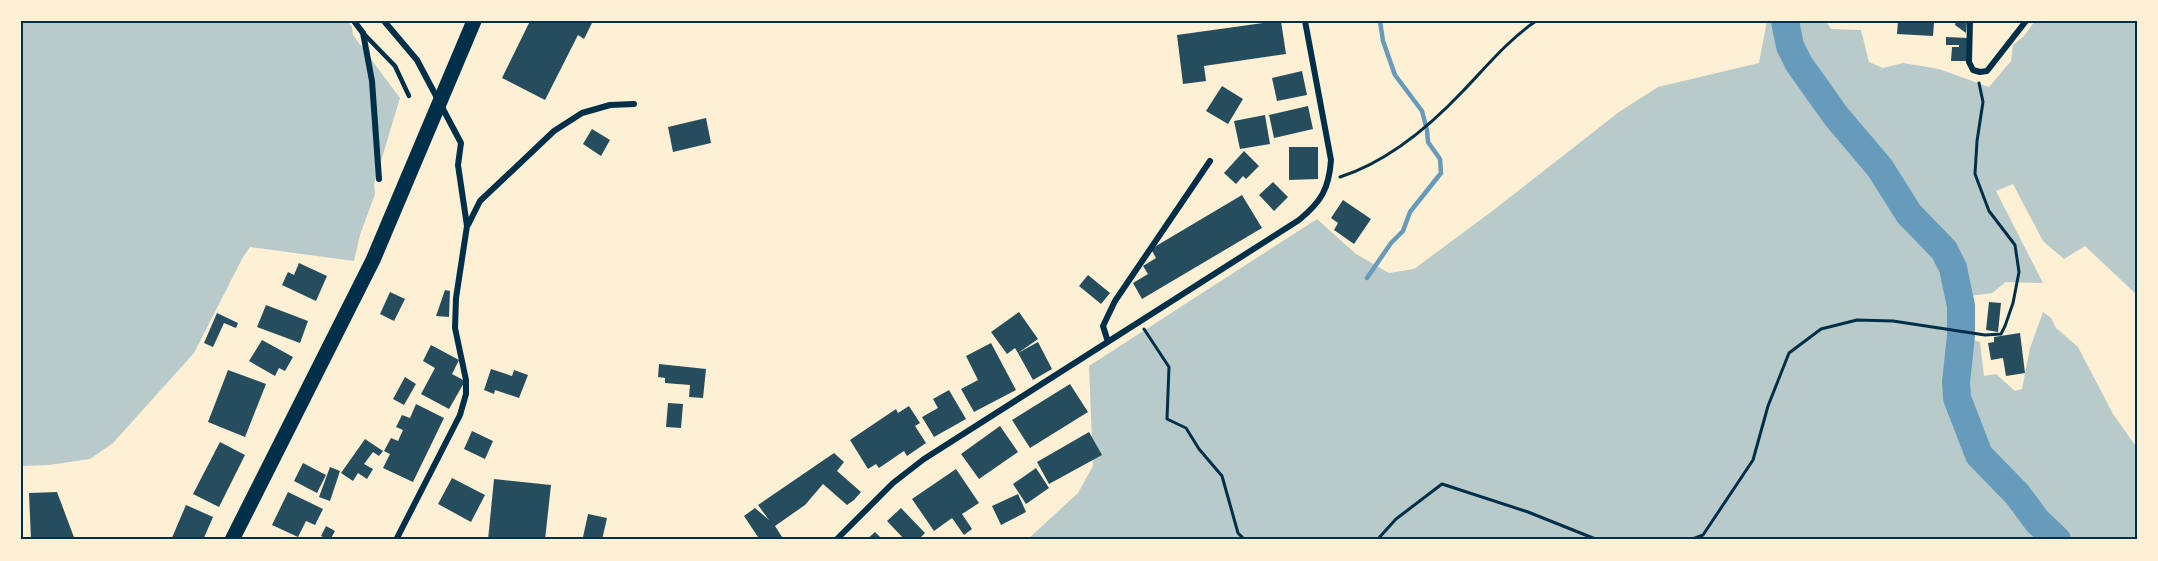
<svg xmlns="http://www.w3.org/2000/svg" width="2158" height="561" font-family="'Golos Text',sans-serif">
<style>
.green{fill:#b9caca}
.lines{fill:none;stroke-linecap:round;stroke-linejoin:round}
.stream{stroke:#669bbc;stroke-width:4.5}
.river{stroke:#669bbc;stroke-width:28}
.building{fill:#264d5e}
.path{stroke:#003049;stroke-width:3}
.service{stroke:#003049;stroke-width:4.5}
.minor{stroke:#003049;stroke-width:6}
.primary{stroke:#003049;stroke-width:15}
.neatline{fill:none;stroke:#003049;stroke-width:2}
</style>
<rect width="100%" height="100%" fill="#fdf0d5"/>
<path class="green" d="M 21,21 L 347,21 L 352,27 L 353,35 L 400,98 L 374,184 L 375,194 L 360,235 L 354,261 L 250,247 L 243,257 L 194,353 L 113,443 L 90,459 L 49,465 L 21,466 Z
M 1767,21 L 1782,21 C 1781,68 1852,132 1878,169 C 1889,184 1895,202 1907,216 C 1922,234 1941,246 1951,268 C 1960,290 1959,313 1958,336 L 1967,338 L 1968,310 L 1954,246 L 1926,222 L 1895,178 L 1886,159 L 1868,142 L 1845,115 L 1816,73 L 1796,50 L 1793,21 L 1826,21 L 1831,29 L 1861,30 L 1869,62 L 1883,68 L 1903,63 L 1939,69 L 1989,87 L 2011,61 L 2013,45 L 2024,36 L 2035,21 L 2137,21 L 2137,295 L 2085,246 L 2064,259 L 2043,241 L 2013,184 L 1996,191 L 2043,283 L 2006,282 L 1992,293 L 1971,296 L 1974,340 L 1980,342 L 1984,376 L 1996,374 L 2015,391 L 2022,389 L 2030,348 L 2043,312 L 2051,318 L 2056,328 L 2078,347 L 2113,414 L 2137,448 L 2137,540 L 1027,540 L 1078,493 L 1093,466 L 1089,366 L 1317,219 L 1356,254 L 1389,273 L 1414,269 L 1491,212 L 1619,112 L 1658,87 L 1759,63 Z"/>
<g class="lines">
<path class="stream" d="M 1367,278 L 1391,243 L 1403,231 L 1410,212 L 1441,173 L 1440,159 L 1428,142 L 1427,130 L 1422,111 L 1395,75 L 1383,41 L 1380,21"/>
<path class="river" d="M 1785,21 L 1790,46 L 1799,64 L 1836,116 L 1880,168 L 1909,214 L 1944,250 L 1953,268 L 1961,306 L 1961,336 L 1956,382 L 1957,398 L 1979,455 L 2017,494 L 2037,521 L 2057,540"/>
</g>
<path class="building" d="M 530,21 L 589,21 L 592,23 L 584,39 L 578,35 L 545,100 L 502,78 Z
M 1278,21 L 1281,21 L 1286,54 L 1204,66 L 1206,81 L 1183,84 L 1177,35 Z
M 1898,21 L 1934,23 L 1933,36 L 1897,34 Z
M 1956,21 L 1967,21 L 1966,33 L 1955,25 Z
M 1946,37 L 1968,38 L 1967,61 L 1951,61 L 1952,47 L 1959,47 L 1959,45 L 1946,45 Z
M 1302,71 L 1307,95 L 1277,101 L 1272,78 Z
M 1222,86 L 1243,99 L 1228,124 L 1206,111 Z
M 1308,106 L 1313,129 L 1274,138 L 1269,115 Z
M 1265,115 L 1270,144 L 1240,149 L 1234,121 Z
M 706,118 L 711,143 L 673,152 L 668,127 Z
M 592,129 L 610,140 L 601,156 L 583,144 Z
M 1289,147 L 1318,147 L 1318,179 L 1289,180 Z
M 1244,151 L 1259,166 L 1246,179 L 1243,176 L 1236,184 L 1224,173 Z
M 1273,182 L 1288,197 L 1274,211 L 1259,195 Z
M 1242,195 L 1262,228 L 1142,299 L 1133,283 L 1148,274 L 1143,266 L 1156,258 L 1151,249 Z
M 1343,200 L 1371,219 L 1354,244 L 1334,230 L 1338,223 L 1331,218 Z
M 299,263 L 327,276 L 316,301 L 282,285 L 288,272 L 294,275 Z
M 1088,275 L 1110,293 L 1101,304 L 1079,286 Z
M 445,290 L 450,291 L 449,317 L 436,316 Z
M 390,292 L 405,299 L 394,321 L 380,314 Z
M 1989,302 L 2001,303 L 1998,332 L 1986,330 Z
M 266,305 L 308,321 L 300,343 L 257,327 Z
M 1019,312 L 1038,339 L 1018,353 L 1015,348 L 1007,354 L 991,332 Z
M 217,313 L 238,323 L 236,328 L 224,323 L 213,347 L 204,343 Z
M 2020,333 L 2025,373 L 2006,376 L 2003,358 L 1991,360 L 1988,343 L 1994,342 L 1994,337 Z
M 262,340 L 293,357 L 285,371 L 279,368 L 275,376 L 249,361 Z
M 1038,342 L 1052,369 L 1033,380 L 1018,353 Z
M 991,343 L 1016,390 L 974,412 L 961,389 L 978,380 L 966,356 Z
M 431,345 L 459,360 L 452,374 L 465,381 L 449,409 L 421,394 L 435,368 L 423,361 Z
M 659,364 L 706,369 L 703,398 L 689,397 L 690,385 L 665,383 L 665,378 L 658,377 Z
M 491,369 L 512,376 L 514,370 L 528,375 L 519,398 L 495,390 L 494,394 L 484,390 Z
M 228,370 L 266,384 L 245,437 L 208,422 Z
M 405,377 L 416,384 L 404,405 L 393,399 Z
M 1070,384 L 1088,412 L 1030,448 L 1012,420 Z
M 949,390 L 966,419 L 934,437 L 922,417 L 938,408 L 933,399 Z
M 668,403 L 683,404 L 681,428 L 666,427 Z
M 416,404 L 444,418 L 413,482 L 383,468 L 390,454 L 384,451 L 391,438 L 398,441 L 403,430 L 396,427 L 402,415 L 410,418 Z
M 909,406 L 920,423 L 915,426 L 926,443 L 907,456 L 904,451 L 879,468 L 876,464 L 868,469 L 850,440 L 896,409 L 898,413 Z
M 1000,426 L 1018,452 L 979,479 L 961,454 Z
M 472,431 L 493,441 L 485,459 L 464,449 Z
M 1089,432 L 1102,455 L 1049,484 L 1037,462 Z
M 365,439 L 383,451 L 379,456 L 373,452 L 364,464 L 373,469 L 367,479 L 358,473 L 353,481 L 341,473 Z
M 220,442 L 245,455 L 219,507 L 193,494 Z
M 834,453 L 844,462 L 837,471 L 861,492 L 854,500 L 847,505 L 823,484 L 805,505 L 775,526 L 784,540 L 760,540 L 744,516 L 755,508 L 769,520 L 758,505 Z
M 303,463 L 326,475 L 317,493 L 294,481 Z
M 330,467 L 340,471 L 330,501 L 319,497 Z
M 1036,468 L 1049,488 L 1026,504 L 1013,484 Z
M 956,469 L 979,503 L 962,514 L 972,529 L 964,535 L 952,518 L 934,531 L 912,499 Z
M 452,478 L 485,495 L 471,522 L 438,504 Z
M 494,479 L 551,485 L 545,540 L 488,540 Z
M 57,492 L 75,540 L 31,540 L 29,493 Z
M 288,492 L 323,509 L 315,525 L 306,521 L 298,537 L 272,525 Z
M 1018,494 L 1026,512 L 1001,525 L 992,506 Z
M 186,505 L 213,517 L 203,540 L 171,540 Z
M 901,508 L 925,533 L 918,540 L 905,540 L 887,521 Z
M 588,514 L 607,518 L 602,540 L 583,537 Z
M 326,526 L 335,531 L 330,540 L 321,536 Z
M 875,532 L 883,540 L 866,540 Z"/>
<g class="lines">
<path class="path" d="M 1340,177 C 1387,162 1429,127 1463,91 C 1486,67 1508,40 1536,21
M 1144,329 L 1169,367 L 1167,419 L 1186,428 L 1199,449 L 1222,476 L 1238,533 L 1245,540
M 1377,540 L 1396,519 L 1442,484 L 1528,512 L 1598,540
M 1690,540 L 1703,535 L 1753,460 L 1768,406 L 1789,353 L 1821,329 L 1857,320 L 1893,321 L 1985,335 L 2001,334 L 2005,326 L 2013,303 L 2019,272 L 2015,245 L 1989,211 L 1975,174 L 1977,141 L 1983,102 L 1979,83"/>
<path class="service" d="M 363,33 L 395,66 L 409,96"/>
<path class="minor" d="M 354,21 L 363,33 L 372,81 L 379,179
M 384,21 L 417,60 L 461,143 L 458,165 L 467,226 L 456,298 L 455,328 L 466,380 L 466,394 L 460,415 L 396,540
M 1970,21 L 1969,62 L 1973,70 L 1980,72 L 1987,71 L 2026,21
M 468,225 L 480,201 L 554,131 L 582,113 L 610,105 L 634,104
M 1108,342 L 1103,326 L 1115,301 L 1210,161
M 836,540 L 893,483 L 924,459 L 1299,220 C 1321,202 1329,189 1331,160 L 1305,21"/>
<path class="primary" d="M 232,540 L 373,260 L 474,21"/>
</g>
<rect width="2158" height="561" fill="none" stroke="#fdf0d5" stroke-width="45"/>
<rect x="22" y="22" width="2114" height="516" class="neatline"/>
</svg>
